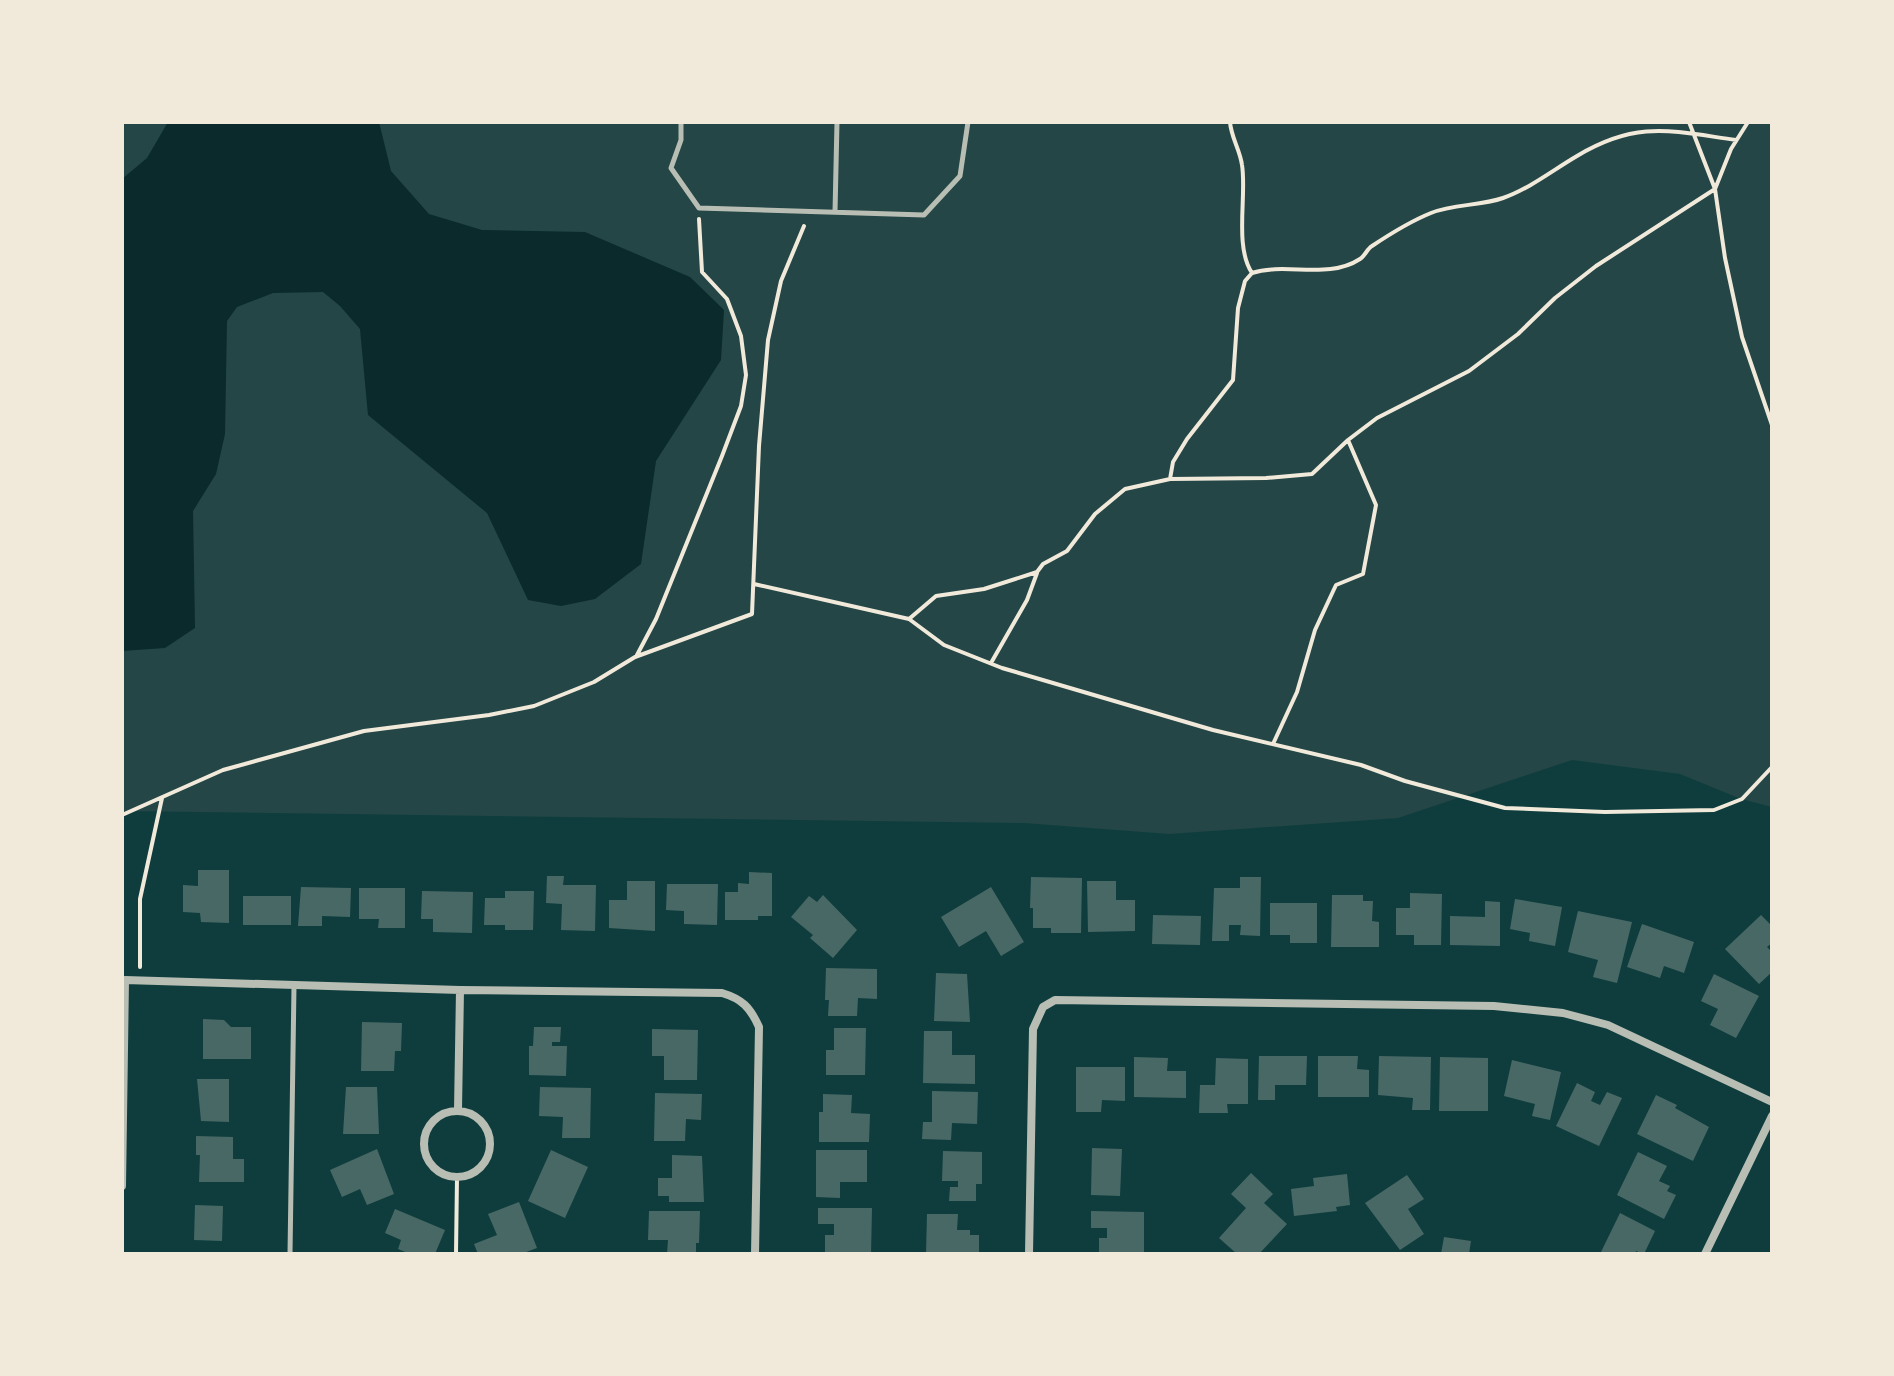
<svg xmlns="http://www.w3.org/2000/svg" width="1894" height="1376" font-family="Helvetica,sans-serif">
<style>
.green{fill:#244646}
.water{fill:#0a2a2b}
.building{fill:#486865}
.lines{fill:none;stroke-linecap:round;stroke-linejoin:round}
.path{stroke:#f1e9da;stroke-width:4}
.service{stroke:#b8beb3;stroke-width:5}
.minor{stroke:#b8beb3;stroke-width:8}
</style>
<rect width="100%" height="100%" fill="#0f3d3e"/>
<path class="green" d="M 122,122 L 1772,122 L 1772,807 L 1741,799 L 1680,774 L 1572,760 L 1398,818 L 1169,834 L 1024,823 L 122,811 Z"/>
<path class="water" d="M 168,122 L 379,122 L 391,171 L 429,214 L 482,230 L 585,232 L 690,277 L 724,310 L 721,360 L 656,461 L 641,564 L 595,599 L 561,606 L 528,600 L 487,513 L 368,415 L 360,329 L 340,306 L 323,292 L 273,293 L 237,307 L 227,321 L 225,434 L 216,474 L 193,511 L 195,628 L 165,648 L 122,651 L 122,179 L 147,158 Z"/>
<path class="building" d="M 198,870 L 229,870 L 229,923 L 201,922 L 200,913 L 183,912 L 183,885 L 198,886 Z
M 749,872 L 772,873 L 772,916 L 758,916 L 758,920 L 725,920 L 725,892 L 738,892 L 738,883 L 749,884 Z
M 547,876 L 564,876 L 563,885 L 596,885 L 595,931 L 561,930 L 562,904 L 546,903 Z
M 1031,877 L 1082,878 L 1081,933 L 1051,933 L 1051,928 L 1033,928 L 1033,908 L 1030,908 Z
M 1240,877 L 1261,877 L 1260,936 L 1240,935 L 1241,925 L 1229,925 L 1229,941 L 1212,941 L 1214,888 L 1240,888 Z
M 627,881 L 655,881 L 655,931 L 609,928 L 609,900 L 627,900 Z
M 1087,881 L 1116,881 L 1116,900 L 1135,900 L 1135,931 L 1088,932 Z
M 667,884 L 718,884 L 717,925 L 684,924 L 684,911 L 666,910 Z
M 301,887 L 351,888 L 350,917 L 322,916 L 322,926 L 298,926 Z
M 991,887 L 1024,942 L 1001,956 L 986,931 L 959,947 L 941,917 Z
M 359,888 L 405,888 L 405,928 L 378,928 L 379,919 L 359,919 Z
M 422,891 L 473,892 L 472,933 L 433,932 L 433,919 L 421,919 Z
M 505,891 L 534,891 L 533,930 L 505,930 L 505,925 L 484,925 L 485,898 L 505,898 Z
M 1410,893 L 1442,894 L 1441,945 L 1414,945 L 1414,935 L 1396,935 L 1396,908 L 1410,908 Z
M 823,895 L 857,930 L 833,958 L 810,938 L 813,935 L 791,917 L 809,896 L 817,902 Z
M 1332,895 L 1363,895 L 1363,901 L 1373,901 L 1372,921 L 1379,922 L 1379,947 L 1331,947 Z
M 243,896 L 291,896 L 291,925 L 243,925 Z
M 1515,899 L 1562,907 L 1555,946 L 1529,941 L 1530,933 L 1510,929 Z
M 1485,901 L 1500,902 L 1500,946 L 1450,945 L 1450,916 L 1485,917 Z
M 1270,903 L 1317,903 L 1317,943 L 1290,943 L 1290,935 L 1270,935 Z
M 1578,911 L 1632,922 L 1617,983 L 1593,977 L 1598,960 L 1568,952 Z
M 1153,915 L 1201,916 L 1200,945 L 1152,944 Z
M 1761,915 L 1772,926 L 1772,943 L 1767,947 L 1772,952 L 1772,972 L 1759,984 L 1725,949 Z
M 1642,924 L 1694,942 L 1684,973 L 1664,966 L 1660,978 L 1627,967 Z
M 826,968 L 877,969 L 877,999 L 858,998 L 857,1016 L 828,1016 L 829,1000 L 825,1000 Z
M 936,973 L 967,974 L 970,1022 L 934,1021 Z
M 1714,974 L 1759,996 L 1736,1038 L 1710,1025 L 1718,1009 L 1701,1001 Z
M 203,1019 L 224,1020 L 231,1027 L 251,1027 L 251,1059 L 203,1059 Z
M 362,1022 L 402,1023 L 401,1051 L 395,1051 L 394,1071 L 361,1071 Z
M 534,1027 L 561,1027 L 560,1042 L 552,1042 L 552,1046 L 567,1046 L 566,1076 L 529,1075 L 529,1046 L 533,1046 Z
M 834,1028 L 866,1028 L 865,1075 L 826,1075 L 826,1050 L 834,1050 Z
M 652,1029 L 698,1030 L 697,1080 L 664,1080 L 664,1056 L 652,1056 Z
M 924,1031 L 952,1031 L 952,1055 L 975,1055 L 975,1084 L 923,1083 Z
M 1259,1056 L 1307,1056 L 1306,1085 L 1275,1085 L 1275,1100 L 1258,1100 Z
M 1318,1056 L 1358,1056 L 1357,1069 L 1369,1070 L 1369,1097 L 1318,1097 Z
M 1379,1056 L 1431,1057 L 1430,1110 L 1412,1110 L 1413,1098 L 1378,1095 Z
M 1134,1057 L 1168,1058 L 1167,1071 L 1186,1071 L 1186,1098 L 1134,1097 Z
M 1440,1057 L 1488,1058 L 1488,1111 L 1439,1111 Z
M 1216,1058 L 1248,1059 L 1248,1104 L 1227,1104 L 1228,1113 L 1199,1113 L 1200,1085 L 1215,1085 Z
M 1512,1060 L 1561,1072 L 1550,1120 L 1532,1116 L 1535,1104 L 1504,1096 Z
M 1076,1067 L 1125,1067 L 1125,1101 L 1102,1100 L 1101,1112 L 1076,1112 Z
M 197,1079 L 229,1079 L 229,1122 L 201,1121 Z
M 1577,1083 L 1595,1092 L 1591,1101 L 1600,1105 L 1607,1092 L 1622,1098 L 1599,1146 L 1556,1126 Z
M 346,1087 L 377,1087 L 379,1134 L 343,1134 Z
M 540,1087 L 591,1088 L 590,1138 L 562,1138 L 563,1117 L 539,1116 Z
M 932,1091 L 978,1092 L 977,1124 L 952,1123 L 951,1140 L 922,1139 L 923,1122 L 932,1122 Z
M 655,1093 L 702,1094 L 701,1120 L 686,1119 L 685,1141 L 654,1141 Z
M 823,1094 L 852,1095 L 851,1113 L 870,1114 L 869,1142 L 819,1142 L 819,1112 L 823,1112 Z
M 1656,1095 L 1677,1105 L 1675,1108 L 1709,1127 L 1693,1161 L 1637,1134 Z
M 196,1136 L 233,1137 L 233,1159 L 244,1159 L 244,1182 L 199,1182 L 200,1155 L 196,1155 Z
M 1092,1148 L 1122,1149 L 1120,1196 L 1091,1195 Z
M 377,1149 L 394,1194 L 367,1205 L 360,1189 L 342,1197 L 330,1170 Z
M 551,1150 L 588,1167 L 565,1218 L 528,1201 Z
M 816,1150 L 867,1150 L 867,1182 L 840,1182 L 840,1198 L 816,1197 Z
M 943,1151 L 982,1152 L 982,1184 L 976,1184 L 976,1201 L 949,1201 L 950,1187 L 958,1187 L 958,1181 L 942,1181 Z
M 1638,1152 L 1667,1166 L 1659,1181 L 1670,1186 L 1667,1191 L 1676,1195 L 1664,1219 L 1617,1195 Z
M 672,1155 L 702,1156 L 704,1202 L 669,1202 L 669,1196 L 658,1196 L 658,1178 L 672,1178 Z
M 1251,1173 L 1273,1194 L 1264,1203 L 1287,1224 L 1259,1254 L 1237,1254 L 1219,1238 L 1246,1208 L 1231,1194 Z
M 1347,1174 L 1350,1205 L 1336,1207 L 1337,1211 L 1294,1216 L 1291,1189 L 1314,1186 L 1313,1178 Z
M 1407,1175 L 1424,1199 L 1408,1209 L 1424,1234 L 1400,1250 L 1365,1203 Z
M 519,1202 L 537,1248 L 521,1254 L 478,1254 L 474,1244 L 497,1235 L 488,1214 Z
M 195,1205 L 223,1206 L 222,1241 L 194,1240 Z
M 818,1208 L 872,1208 L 871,1254 L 825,1254 L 825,1235 L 834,1235 L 834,1224 L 818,1224 Z
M 395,1209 L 445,1230 L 435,1254 L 410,1254 L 398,1249 L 401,1240 L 385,1233 Z
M 649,1211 L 700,1211 L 699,1243 L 696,1243 L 696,1254 L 667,1254 L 668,1240 L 648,1240 Z
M 1091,1211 L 1144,1212 L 1144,1254 L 1099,1254 L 1099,1238 L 1107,1238 L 1107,1228 L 1091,1228 Z
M 1620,1213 L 1655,1231 L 1644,1254 L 1636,1251 L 1635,1254 L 1600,1254 Z
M 927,1214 L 958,1214 L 957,1230 L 970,1230 L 970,1235 L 979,1235 L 979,1254 L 926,1254 Z
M 1444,1237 L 1471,1241 L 1469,1254 L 1441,1254 Z"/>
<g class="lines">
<path class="path" d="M 1689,122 L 1715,189 L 1725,258 L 1742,337 L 1772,425
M 1252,273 C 1286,262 1328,280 1360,259 C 1365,256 1367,249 1372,246 C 1390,234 1411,221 1431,213 C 1453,204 1480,206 1503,198 C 1529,189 1553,170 1577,156 C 1637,120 1671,131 1736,140
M 1170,479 L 1173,462 L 1187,439 L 1233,380 L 1238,308 L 1245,281 L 1252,273 C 1234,246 1247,195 1242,165 C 1240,150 1231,137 1230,122
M 754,584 L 909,619 L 936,596 L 984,589 L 1037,572 L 1043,564 L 1067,551 L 1095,514 L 1125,489 L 1170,479 L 1266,478 L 1312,474 L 1348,440 L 1377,418 L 1469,371 L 1518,334 L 1555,298 L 1596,266 L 1715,189 L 1731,149 L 1748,122
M 909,619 L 944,645 L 1002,668 L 1213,730 L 1361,765 L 1405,781 L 1505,808 L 1605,812 L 1714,810 L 1742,799 L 1772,767
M 637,655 L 656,619 L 722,456 L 741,406 L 746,375 L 741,336 L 727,299 L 702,272 L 699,219
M 991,663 L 1027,600 L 1037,573
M 1273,744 L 1297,692 L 1315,630 L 1336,585 L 1363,574 L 1376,505 L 1348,440
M 122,815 L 223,770 L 364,731 L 489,715 L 534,706 L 594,682 L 635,657 L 752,614 L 759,446 L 768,340 L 781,281 L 804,226
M 140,967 L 140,899 L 162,798
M 456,1254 L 457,1177"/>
<path class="service" d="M 681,122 L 681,140 L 671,168 L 699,208 L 924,215 L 960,176 L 968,122
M 835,212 L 837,122
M 290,1254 L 294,986"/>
<path class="minor" d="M 458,1110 L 460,990
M424 1144a33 33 0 1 1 66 0a33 33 0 1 1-66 0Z
M 122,1186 L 125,980 L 460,990 L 722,993 C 742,999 750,1007 759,1027 L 755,1254
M 1029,1254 L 1033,1029 L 1043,1007 L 1055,1000 L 1494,1006 L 1563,1013 L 1608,1025 L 1772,1102
M 1705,1254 L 1772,1116"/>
</g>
<rect width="1894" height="1376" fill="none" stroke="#f1e9da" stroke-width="248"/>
</svg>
